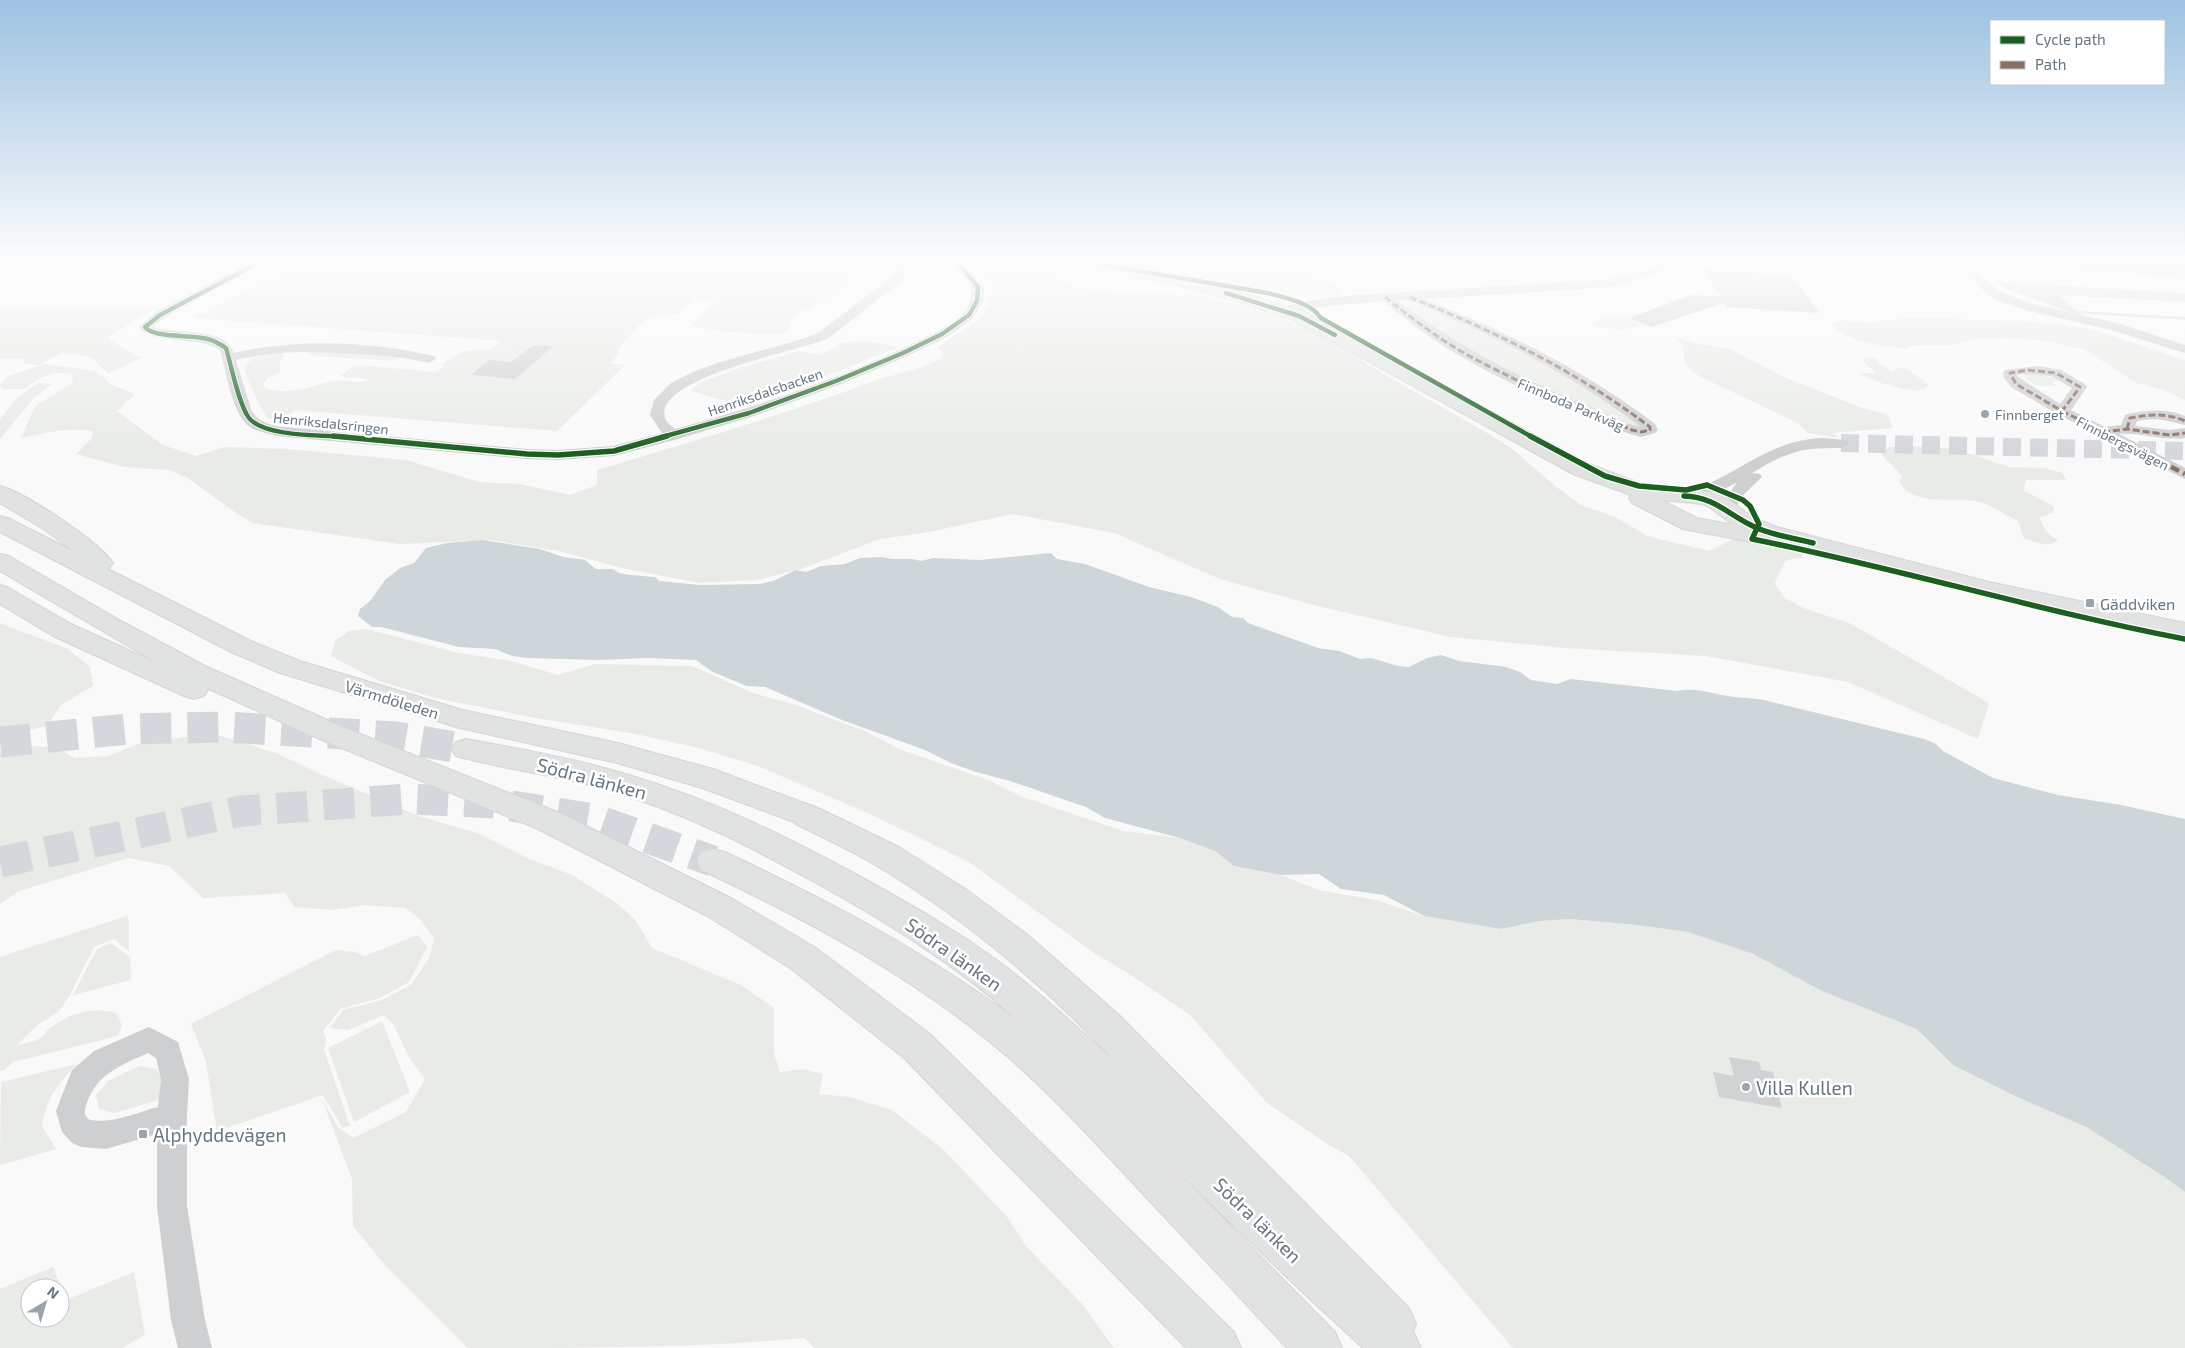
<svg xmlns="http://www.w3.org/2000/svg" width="2185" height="1348" font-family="'Exo 2',sans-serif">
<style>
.built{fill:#e8e9e9}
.green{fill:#e8ebe6;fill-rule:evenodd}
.water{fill:#ced6d9}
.pier{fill:#f9f9f9}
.building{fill:#d0d2d3}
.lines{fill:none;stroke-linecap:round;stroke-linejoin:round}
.street-tunnel{stroke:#d4d8dc;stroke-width:18;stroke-dasharray:18 9;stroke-linecap:butt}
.highway-tunnel{stroke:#d4d8dc;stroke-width:31;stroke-dasharray:31 16;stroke-linecap:butt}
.secondary-casing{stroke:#d5d6d7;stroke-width:2}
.primary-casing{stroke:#d5d6d7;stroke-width:2}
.highway-casing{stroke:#d5d6d6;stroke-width:2}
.street{fill:#cecfd0;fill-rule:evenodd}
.secondary{fill:#e1e2e2;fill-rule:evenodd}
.primary{fill:#e1e2e2;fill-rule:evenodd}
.highway{fill:#e1e2e2;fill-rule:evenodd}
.quiet-far1{stroke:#8d6e63;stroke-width:3;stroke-dasharray:7 3;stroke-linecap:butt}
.quiet{stroke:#8d6e63;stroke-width:4.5;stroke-dasharray:9 4.5;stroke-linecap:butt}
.cycleway-far1-casing{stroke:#fff;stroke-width:6}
.cycleway-casing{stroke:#fff;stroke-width:8}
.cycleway-far1{stroke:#1b5e20;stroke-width:4.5}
.cycleway{stroke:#1b5e20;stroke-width:5.5}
.poi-dot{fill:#99a4ac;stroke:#fff;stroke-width:2}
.labels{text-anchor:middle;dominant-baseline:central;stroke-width:5;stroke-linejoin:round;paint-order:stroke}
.far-street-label{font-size:14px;fill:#657683;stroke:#fff}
.far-poi-label{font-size:14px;fill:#657683;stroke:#fff;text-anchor:start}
.poi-label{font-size:16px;fill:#657683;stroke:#fff;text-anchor:start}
.street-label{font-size:16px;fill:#657683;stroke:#fff}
.near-street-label{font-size:19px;fill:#657683;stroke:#fff}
.near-poi-label{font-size:19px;fill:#657683;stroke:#fff;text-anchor:start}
</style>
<rect width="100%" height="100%" fill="#f9f9f9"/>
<path class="built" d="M 1193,263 L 1311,263 L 1315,276 L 1330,281 L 1339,289 L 1341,295 L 1297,296 L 1172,274 Z
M 38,383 L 52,384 L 34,398 L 0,439 L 0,419 L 16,399 Z"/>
<path class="green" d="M 294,263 L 797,263 L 863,276 L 809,310 L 802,309 L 787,323 L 792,325 L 781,335 L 727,332 L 691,326 L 717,301 L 695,299 L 679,314 L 652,316 L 637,327 L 617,351 L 619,353 L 610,364 L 625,365 L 557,431 L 295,410 L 279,421 L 267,418 L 257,400 L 244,370 C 247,355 270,354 283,352 L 284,355 L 279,366 L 281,372 L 268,378 L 264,383 L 265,388 C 288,397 312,385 335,381 C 347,378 358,386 369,379 L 340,376 L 355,365 L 436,372 L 444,367 L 440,366 C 459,351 465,349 489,350 L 501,341 L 192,318 Z
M 972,263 L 1059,263 L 1073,268 L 1059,279 C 1094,298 1133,294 1170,294 C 1183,294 1193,297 1205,296 L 1271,314 L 1312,330 L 1382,373 L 1489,434 L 1510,447 L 1555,486 L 1581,505 L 1617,518 L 1647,536 L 1709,551 L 1735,538 L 1802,552 L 1802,558 L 1791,559 L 1785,562 L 1775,581 L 1776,586 L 1785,598 L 1806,609 L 1849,623 L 1989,703 L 1978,739 L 1848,682 L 1706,656 L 1566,648 L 1451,637 L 1314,605 L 1220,579 L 1114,533 L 1013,514 L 923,533 L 880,539 L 801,569 L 756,580 L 699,583 L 622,568 L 559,551 L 492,540 L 399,544 L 253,523 L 236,513 L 188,478 L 170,470 L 124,467 L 76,454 L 92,438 L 93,431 C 67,427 45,433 21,438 L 35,406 L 73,383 L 71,373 C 50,372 40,376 24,389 L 2,389 L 0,384 L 8,376 L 45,364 L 96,371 L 112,385 L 135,394 L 117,411 L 163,445 L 196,456 L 225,447 L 287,449 L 406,460 L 479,482 L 519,484 L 570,495 L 597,485 L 597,470 C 690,442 783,415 874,381 C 896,373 922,370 942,358 L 943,353 L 938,347 C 963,326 990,325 992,287 Z
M 1104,263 L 1193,263 L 1172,274 Z
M 1770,263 L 1797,263 L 1821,270 L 1757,268 Z
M 1415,302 L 1478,328 L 1585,385 L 1642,427 L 1636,430 L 1481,360 L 1398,303 Z
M 0,309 L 153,309 L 109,337 L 109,340 L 142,358 L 108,374 L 93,358 L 62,353 L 38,365 L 25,364 L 23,358 L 0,359 Z
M 1609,317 L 1616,320 L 1624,317 L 1643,325 C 1625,331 1608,330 1591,324 Z
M 1922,318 L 2020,321 L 2059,324 L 2095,330 L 2185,360 L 2185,400 L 2163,390 L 2136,383 L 2085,350 L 2047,341 L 2007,338 L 1980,339 L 1948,345 L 1911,346 L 1907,349 C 1887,347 1843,342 1831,324 L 1840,320 L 1872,323 L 1885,320 Z
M 1674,336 L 1698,344 L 1728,348 L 1784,377 L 1865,409 L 1887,414 L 1893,428 L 1833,433 L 1840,438 L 1808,433 L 1798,423 L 1699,376 L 1686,366 L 1682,345 Z
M 866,341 L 899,347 L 804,385 L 744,406 L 690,391 L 701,382 L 740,368 L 799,351 L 819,355 L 839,346 L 838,343 Z
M 309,350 L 398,356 L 401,358 L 395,361 L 312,356 L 306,352 Z
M 1870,357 L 1880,361 L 1877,362 L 1892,371 L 1902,367 L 1907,369 L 1928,384 L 1926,388 C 1906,395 1880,381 1860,376 L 1860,373 L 1875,373 L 1862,359 Z
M 2028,372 L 2044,374 L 2059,381 L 2051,382 L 2058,385 C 2045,387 2031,388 2024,375 Z
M 1908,446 L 1956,449 L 2009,467 L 2045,468 L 2062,473 L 2066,480 L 2026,480 L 2023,490 L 2053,506 L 2054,512 L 2039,518 L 2046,531 L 2058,541 C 2047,548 2035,542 2024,538 L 2018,521 C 2005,515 1993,506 1979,502 C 1954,495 1914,509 1899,481 L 1903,477 L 1882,455 L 1884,449 L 1890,447 Z
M 0,623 L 68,649 L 90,667 L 93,686 L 61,705 L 47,726 L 0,737 Z
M 366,629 L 459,653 L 511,661 L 558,675 L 595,664 L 692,666 L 753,693 L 796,705 L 867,732 L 899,749 L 988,780 L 1023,797 L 1123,831 L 1180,838 L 1215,851 L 1234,866 L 1281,875 L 1318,890 L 1376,900 L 1424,916 L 1501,929 L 1539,921 L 1570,919 L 1637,925 L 1688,932 L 1753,954 L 1822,991 L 1918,1029 L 1953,1065 L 2015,1096 L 2086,1127 L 2163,1176 L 2185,1192 L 2185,1348 L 1513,1348 L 1349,1156 L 1324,1142 L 1266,1102 L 1190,1015 L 1131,975 L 1094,953 L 969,862 L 872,815 L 758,766 L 699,748 L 636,734 L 536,718 L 435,698 L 379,681 L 331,656 L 335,641 L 349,631 Z
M 205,731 L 276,753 L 325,776 L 419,816 L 477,833 L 525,857 L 572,875 L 618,904 L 636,921 L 652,948 L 741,985 L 774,1008 L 774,1054 L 780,1072 L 803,1069 L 823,1074 L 819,1094 L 849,1097 L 892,1110 L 944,1150 L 1008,1218 L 1026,1246 L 1083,1305 L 1114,1348 L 815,1348 L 804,1338 C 696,1348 579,1348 468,1348 L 385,1265 L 353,1226 L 352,1179 L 322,1099 L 338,1127 L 353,1138 L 406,1112 L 425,1079 L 409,1057 L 393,1023 L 383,1015 L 348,1030 L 330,1028 L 343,1010 L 382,1000 L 411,985 L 430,957 L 434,938 L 419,918 L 405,908 L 365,905 L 333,910 L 294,907 L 285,893 L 203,898 L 169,866 L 128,858 L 19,891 L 0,904 L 0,751 L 26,746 L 55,747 L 75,758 L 109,756 L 137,744 L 192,736 Z
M 127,916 L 129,922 L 129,951 L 114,939 L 94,947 L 70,995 L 59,1011 L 36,1026 L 17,1045 C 23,1044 33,1042 39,1039 C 44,1036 46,1031 50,1028 C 71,1013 93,1006 116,1013 L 122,1025 L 118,1036 L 13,1062 L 5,1070 L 0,1071 L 0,957 Z
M 418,935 L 427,947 L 409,982 L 380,998 L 340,1009 L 323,1031 L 326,1039 L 324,1050 L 350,1126 L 342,1127 L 323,1095 L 217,1131 L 206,1062 L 191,1024 L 336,950 L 355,952 L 365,956 Z
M 111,943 L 130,957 L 131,980 L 73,995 L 97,949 Z
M 382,1021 L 410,1092 L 354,1122 L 328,1048 Z
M 77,1064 C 57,1085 47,1097 42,1126 L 56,1149 L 0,1165 L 1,1082 Z
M 140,1066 L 157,1069 L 165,1084 L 158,1100 L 115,1113 L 99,1109 L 96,1095 L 108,1081 Z
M 53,1267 L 66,1300 L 134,1272 L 145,1335 L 122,1348 L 0,1348 L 0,1289 ZM 30,1288 L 60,1288 L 60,1318 L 30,1318 Z"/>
<path class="water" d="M 1977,263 L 2185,263 L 2185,320 L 2072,313 L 2004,288 Z
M 483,540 L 540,549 L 563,557 L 585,560 L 596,569 L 613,569 L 619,573 L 630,575 L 655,577 L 659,581 L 700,585 L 760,584 L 773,581 L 796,570 L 806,572 L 821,566 L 845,564 L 860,558 L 881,557 L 893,559 L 913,559 L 921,561 L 933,558 L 980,560 L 1051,553 L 1057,559 L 1085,564 L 1149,587 L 1191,597 L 1218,607 L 1232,617 L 1243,618 L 1248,623 L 1318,648 L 1339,651 L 1360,659 L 1371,658 L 1398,666 L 1409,667 L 1427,658 L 1441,655 L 1459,661 L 1506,667 L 1520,672 L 1531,680 L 1557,684 L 1571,679 L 1677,691 C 1695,687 1710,693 1728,696 C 1739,698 1752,698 1764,700 L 1924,739 L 1936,744 L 1943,751 L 1993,778 L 2058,795 L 2121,805 L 2185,819 L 2185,1192 L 2163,1176 L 2086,1127 L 2015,1096 L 1953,1065 L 1917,1029 L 1822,991 L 1753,954 L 1688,932 L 1637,925 L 1570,919 L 1539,921 L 1501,929 L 1424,916 L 1384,895 L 1341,889 L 1319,874 L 1281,875 L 1234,866 L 1215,851 L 1180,838 L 1105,818 L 1086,807 L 1010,781 L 976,772 L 951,763 L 925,750 L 842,720 L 765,687 L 747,686 L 732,680 L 711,671 L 696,660 L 648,658 L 597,660 L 528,658 L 512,656 L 495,649 L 459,647 L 381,627 L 372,627 L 358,616 L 360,609 L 370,601 L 385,580 L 400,568 L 414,563 L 426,548 L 447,543 Z"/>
<path class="pier" d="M 1989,267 L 2179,277 L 2185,281 L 2185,293 L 1997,282 L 1990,276 L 1999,276 Z
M 2058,295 L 2185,302 L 2185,317 L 2077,311 Z"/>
<path class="building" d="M 1702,269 L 1789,274 L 1820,313 L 1726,307 L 1724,303 L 1651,327 L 1629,318 L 1691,295 L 1720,296 Z
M 534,345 L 554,346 L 515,379 L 471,375 L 489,360 L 511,362 Z
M 1729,1057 L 1759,1062 L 1761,1070 L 1773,1072 L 1782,1108 L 1719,1097 L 1713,1072 L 1734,1076 Z"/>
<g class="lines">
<path class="street-tunnel" d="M 1841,443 L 2185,451"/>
<path class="highway-tunnel" d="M 0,742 L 128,729 L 225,727 L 396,737 L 466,749
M 0,862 L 241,811 L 409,799 L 493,803 L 594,819 L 713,861"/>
<defs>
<path id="secondary" d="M 1072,263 L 1107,263 L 1194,278 L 1305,312 L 1589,464 L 1639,483 L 1713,492 L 1724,496 L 1752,517 L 1777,527 L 1989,582 L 2185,623 L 2185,639 L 1987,597 L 1767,539 L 1757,543 L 1683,529 L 1632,503 L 1629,498 L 1631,495 L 1573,474 L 1293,320 L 1235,301 L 1173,284 L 1080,268 L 1074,266 ZM 1661,500 L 1702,504 L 1708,506 L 1733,525 L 1697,518 Z"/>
<path id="primary" d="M 0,486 C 25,492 99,542 113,563 L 108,569 L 251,641 L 300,661 L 463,710 L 618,743 L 713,769 L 818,808 L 823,816 L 818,824 L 807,827 L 702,788 L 617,763 L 460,728 L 280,673 L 233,653 L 0,532 L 0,516 L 8,518 L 73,551 L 45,530 L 0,503 Z
M 0,554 L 9,556 L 121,621 L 205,666 L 330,721 L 335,728 L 330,735 L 320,738 L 310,735 L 207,688 L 208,690 L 204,696 L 194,699 L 184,696 L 53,636 L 0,604 L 0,585 L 9,588 L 71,624 L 159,664 L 0,571 Z"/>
<path id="highway" d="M 320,718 L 560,813 L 733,899 L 816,948 L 930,1034 L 1234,1332 L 1241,1348 L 1186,1348 L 904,1058 L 790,968 L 709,917 L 538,829 L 310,735 L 305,728 L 310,721 Z
M 466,739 C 522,749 578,759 632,776 C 716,801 794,840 870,882 C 915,907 961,933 1002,964 C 1041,993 1077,1028 1114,1060 C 1044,985 965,919 877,866 C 851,850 823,838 796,824 L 791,816 L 796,808 L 807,805 L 818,808 L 899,847 L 964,888 L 1028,935 L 1119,1015 L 1409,1308 L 1416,1324 L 1413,1331 L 1421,1348 L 1363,1348 L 1299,1289 L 1170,1164 L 1335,1332 L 1342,1348 L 1287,1348 C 1239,1297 1191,1246 1143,1194 C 1099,1147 1057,1100 1008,1057 C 917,979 810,921 701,870 L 697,861 L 701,852 L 713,849 L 725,852 C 828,900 928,953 1018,1021 C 958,966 888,923 816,883 C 751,847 683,812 610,791 C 559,775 506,770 456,756 L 451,749 L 456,742 Z"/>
</defs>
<use href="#secondary" class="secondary-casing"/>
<use href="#primary" class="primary-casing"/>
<use href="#highway" class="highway-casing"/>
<path class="street" d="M 249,263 L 264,263 L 164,318 L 152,327 C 174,334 226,327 234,353 C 296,338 372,341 434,356 L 436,359 L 429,363 C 405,357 381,355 356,354 C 311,351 281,350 236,360 L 251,409 C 256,420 265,423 276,426 L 527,449 L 558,450 L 613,446 L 662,433 L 650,415 L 654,400 L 671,383 L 693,372 L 720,362 L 799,340 L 818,333 L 893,276 L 895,271 L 882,263 L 897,263 L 905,267 L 907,273 L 902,281 C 886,293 870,306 854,318 C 845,325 836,334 826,339 C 800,351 653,377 665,418 C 666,422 672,426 675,429 C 756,407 836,380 912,344 C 928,336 953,326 964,312 C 971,305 971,296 972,287 L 952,263 L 964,263 L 984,287 L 983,301 L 973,318 L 947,337 L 908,356 L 841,384 L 754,416 L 678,439 L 614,456 L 558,460 L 527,459 L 276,436 C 267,433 257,432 250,427 C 232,415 226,370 220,350 C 197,335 151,345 139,327 L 156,312 Z
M 1666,263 L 1684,263 L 1682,265 L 1613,287 L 1424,299 C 1507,332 1584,370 1655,424 L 1658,430 L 1655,433 L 1641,437 L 1627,433 C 1573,411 1518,389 1467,360 C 1437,344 1410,322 1383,301 L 1319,307 L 1284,314 L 1278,310 L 1280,307 L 1319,299 L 1358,295 L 1612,279 ZM 1397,300 C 1414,299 1432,310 1447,317 C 1516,347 1581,381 1641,427 C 1623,424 1605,413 1588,406 C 1518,378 1457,346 1397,300 Z
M 1955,263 L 1968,263 L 1996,289 L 2003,293 L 2034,304 L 2120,324 L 2185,345 L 2185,353 L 2111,330 L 2026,310 L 1995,299 L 1988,295 Z
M 2038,366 L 2061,370 L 2085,384 L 2087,387 L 2071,410 L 2105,427 L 2121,425 L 2125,415 C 2145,410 2165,408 2185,416 L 2185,425 C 2164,420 2159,417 2137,421 L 2135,426 L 2170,430 L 2185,428 L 2185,438 C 2163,441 2141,432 2119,434 L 2185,468 L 2185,479 L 2057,414 L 2011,387 L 2004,378 L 2003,373 L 2005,370 ZM 2028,374 L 2051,376 L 2072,388 L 2060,404 L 2018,377 L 2017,375 Z
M 1822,438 L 1846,440 L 1849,443 L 1846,446 L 1841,448 C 1802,447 1786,452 1752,473 L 1760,474 L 1762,477 L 1744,494 L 1733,512 L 1721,512 L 1719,508 L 1737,482 C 1723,490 1703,502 1687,498 L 1685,495 L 1687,492 C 1736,477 1768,440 1822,438 Z
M 149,1027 L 178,1042 L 189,1079 L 187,1116 L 187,1206 L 205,1320 L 212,1348 L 178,1348 L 171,1320 L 157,1206 L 157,1134 L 106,1149 L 82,1147 L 72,1143 L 62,1132 L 56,1111 L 72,1070 L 94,1051 ZM 148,1053 L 156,1058 L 161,1079 L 158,1107 C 138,1112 113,1124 91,1120 C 86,1119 84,1114 85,1109 C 94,1075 119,1066 148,1053 Z"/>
<use href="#secondary" class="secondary"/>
<use href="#primary" class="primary"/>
<use href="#highway" class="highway"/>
<path class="quiet-far1" d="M 1385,297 C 1413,319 1441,341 1473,358 C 1524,385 1578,408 1632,430 L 1641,432 L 1650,430 L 1650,427 C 1575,370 1494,331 1407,296
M 2028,370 L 2056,373 L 2080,387 L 2062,411 L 2016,384 L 2010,373 Z
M 2062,411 L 2114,437
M 2127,429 L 2130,418 C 2150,414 2166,413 2185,421
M 2103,432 L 2127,429 L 2170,435 L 2185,433"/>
<path class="quiet" d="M 2111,436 L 2185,474"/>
<defs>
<path id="cycleway-far1" d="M 258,263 L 160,315 L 145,327 C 155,339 192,334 208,339 C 215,341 220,344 226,348 C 231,365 239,405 249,418 C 264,437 323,435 346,437
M 1093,263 L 1268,293 C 1286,298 1310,302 1321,318 L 1532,437
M 1226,293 L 1299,316 L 1335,335
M 662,437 L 749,413 L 836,381 L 903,353 L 942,334 L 969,315 L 977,301 L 978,287 L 958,263"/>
<path id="cycleway" d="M 333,436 L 527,454 L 558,455 L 614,451 L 667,436
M 1530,436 L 1605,476 L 1639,486 L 1686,490 L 1707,485 L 1743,500 L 1750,506 L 1759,524 L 1752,539 C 1897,568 2039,611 2185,639
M 1684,496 C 1716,497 1729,516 1757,528 C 1775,536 1794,538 1813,543"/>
</defs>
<use href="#cycleway-far1" class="cycleway-far1-casing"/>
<use href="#cycleway" class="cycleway-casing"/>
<use href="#cycleway-far1" class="cycleway-far1"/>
<use href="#cycleway" class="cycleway"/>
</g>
<linearGradient id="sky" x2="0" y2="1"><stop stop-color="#9dc2e2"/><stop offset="0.58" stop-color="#fcfcfc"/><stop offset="1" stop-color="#fcfcfc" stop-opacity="0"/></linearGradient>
<rect width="2185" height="452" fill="url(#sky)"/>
<g class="poi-dot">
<circle cx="1985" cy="414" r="5"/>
<rect x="2085" y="598" width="10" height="10" rx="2.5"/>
<circle cx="1746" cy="1087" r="5"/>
<rect x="138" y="1129" width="10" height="10" rx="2.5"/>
</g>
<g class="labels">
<g class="far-street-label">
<text transform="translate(765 392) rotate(-19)">Henriksdalsbacken</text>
<text transform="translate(1571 404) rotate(23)">Finnboda Parkväg</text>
<text transform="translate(331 423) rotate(6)">Henriksdalsringen</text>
<text transform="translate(2123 443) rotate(27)">Finnbergsvägen</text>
</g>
<g class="far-poi-label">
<text x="1995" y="414">Finnberget</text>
</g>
<g class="poi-label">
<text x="2100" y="603">Gäddviken</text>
</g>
<g class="street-label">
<text transform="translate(392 699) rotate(17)">Värmdöleden</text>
</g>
<g class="near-street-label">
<text transform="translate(592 778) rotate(15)">Södra länken</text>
<text transform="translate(954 954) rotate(35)">Södra länken</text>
<text transform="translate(1258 1220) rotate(44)">Södra länken</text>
</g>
<g class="near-poi-label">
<text x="1756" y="1087">Villa Kullen</text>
<text x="153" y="1134">Alphyddevägen</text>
</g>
</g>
<rect x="1990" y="20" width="175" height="65" fill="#ffffff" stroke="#c1c8cd"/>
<rect x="2000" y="36" width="25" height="8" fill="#1b5e20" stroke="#c1c8cd"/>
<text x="2035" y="45" font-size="15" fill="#657683">Cycle path</text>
<rect x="2000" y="61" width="25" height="8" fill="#8d6e63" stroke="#c1c8cd"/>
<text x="2035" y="70" font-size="15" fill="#657683">Path</text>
<g transform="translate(45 1303) rotate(38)"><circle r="24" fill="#ffffff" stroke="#c1c8cd"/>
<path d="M0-4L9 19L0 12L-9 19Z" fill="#99a4ac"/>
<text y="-8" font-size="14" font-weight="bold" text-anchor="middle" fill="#657683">N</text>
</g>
</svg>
